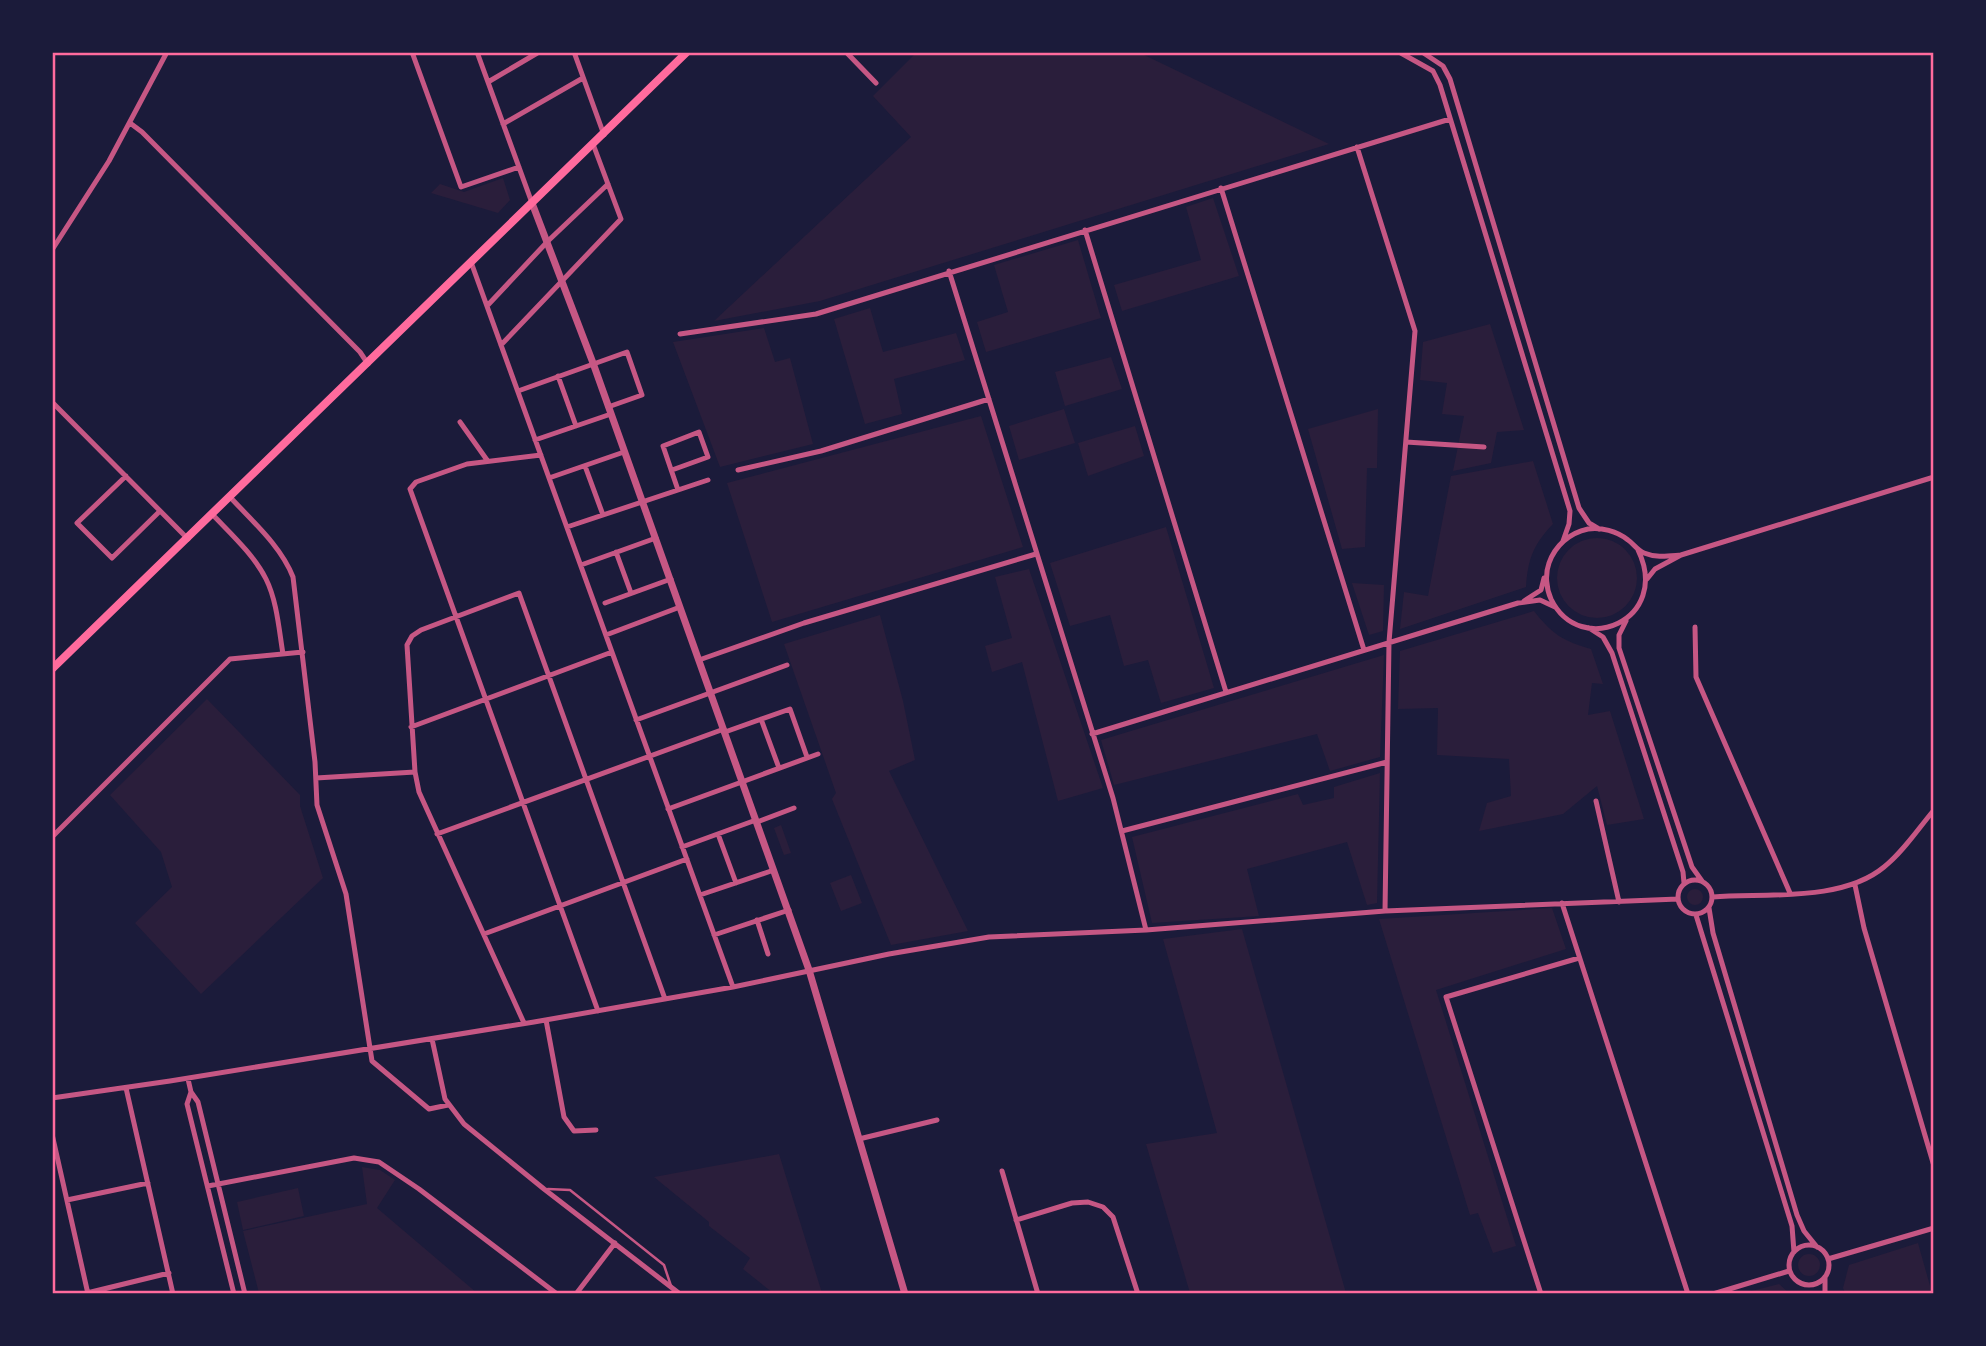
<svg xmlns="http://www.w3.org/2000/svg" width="1986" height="1346" font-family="'Nunito Sans',sans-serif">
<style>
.green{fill:#2a1e3b}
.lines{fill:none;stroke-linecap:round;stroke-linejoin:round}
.service{stroke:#c65784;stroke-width:2.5}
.minor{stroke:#c65784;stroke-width:5}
.tertiary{stroke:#c65784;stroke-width:7}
.secondary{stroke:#ff6b9d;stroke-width:8}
.neatline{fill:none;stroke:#ff6b9d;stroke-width:2.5}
</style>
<rect width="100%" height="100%" fill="#1b1b3a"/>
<path class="green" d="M 916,53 L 1140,53 L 1329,144 L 820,301 L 714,321 L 911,137 L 873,96 Z
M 503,178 L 510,200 L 498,213 L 431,193 L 440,184 L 464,192 Z
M 1213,198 L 1239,276 L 1122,311 L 1114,285 L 1201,260 L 1186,207 Z
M 1078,240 L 1101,318 L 986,352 L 977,322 L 1008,312 L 994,265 Z
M 870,308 L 883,352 L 956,333 L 965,360 L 894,379 L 902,414 L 865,424 L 834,319 Z
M 1490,324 L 1524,430 L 1497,432 L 1491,463 L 1453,471 L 1464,416 L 1442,414 L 1447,383 L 1420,380 L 1423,342 Z
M 764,328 L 775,362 L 790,358 L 813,444 L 720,467 L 673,342 Z
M 1111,357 L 1122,389 L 1065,406 L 1055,372 Z
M 1064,409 L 1075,443 L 1019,460 L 1009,426 Z
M 1378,409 L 1377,468 L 1367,468 L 1365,547 L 1342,549 L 1308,429 Z
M 981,416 L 1023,547 L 772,622 L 727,483 Z
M 1135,426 L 1144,456 L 1088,476 L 1078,443 Z
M 1533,461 L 1553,524 C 1533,545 1528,559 1526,587 L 1400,629 L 1404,592 L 1428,596 L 1451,476 Z
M 1166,527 L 1214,688 L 1161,703 L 1148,660 L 1124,666 L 1110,615 L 1070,626 L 1050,563 Z
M1557 578a40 40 0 1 1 80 0a40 40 0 1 1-80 0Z
M 1029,569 L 1103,788 L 1058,801 L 1022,662 L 992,672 L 985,646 L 1012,638 L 995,577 Z
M 1352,583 L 1384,585 L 1383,631 L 1369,635 Z
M 1534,611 C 1552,634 1563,641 1591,649 L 1603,684 L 1592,683 L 1588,715 L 1610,711 L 1644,819 L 1607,825 L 1597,786 L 1563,814 L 1479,831 L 1487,803 L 1511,796 L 1509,759 L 1437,755 L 1438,708 L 1398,709 L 1400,651 Z
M 880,615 L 903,701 L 915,760 L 889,771 L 968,931 L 891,945 L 832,799 L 836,793 L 784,644 Z
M 1384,655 L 1380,757 L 1330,771 L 1317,734 L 1114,785 L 1101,740 Z
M 207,699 L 300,795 L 300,806 L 323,878 L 201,994 L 135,923 L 172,887 L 161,852 L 110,795 Z
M 1380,773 L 1377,903 L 1367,905 L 1347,842 L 1247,869 L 1259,916 L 1152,923 L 1132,837 L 1298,794 L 1303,805 L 1334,798 L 1334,787 Z
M 781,825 L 791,853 L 784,855 L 774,828 Z
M 851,875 L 862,903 L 841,911 L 830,883 Z
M1687 897a8 8 0 1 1 16 0a8 8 0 1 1-16 0Z
M 1552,908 L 1566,949 L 1436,990 L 1516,1246 L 1493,1253 L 1478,1213 L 1470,1215 L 1379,919 Z
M 1242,929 L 1346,1293 L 1190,1293 L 1146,1144 L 1217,1133 L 1163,939 Z
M 779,1154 L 822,1293 L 773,1293 L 743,1269 L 750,1258 L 709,1226 L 709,1222 L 654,1177 Z
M 362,1167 L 380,1170 L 395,1180 L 377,1208 L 477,1293 L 259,1293 L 243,1231 L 367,1204 Z
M 298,1188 L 304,1216 L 243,1230 L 237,1202 Z
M 1918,1243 L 1932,1293 L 1845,1293 L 1843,1288 L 1849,1265 Z
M1798 1265a11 11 0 1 1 22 0a11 11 0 1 1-22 0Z
M 1779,1284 L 1789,1293 L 1744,1293 Z"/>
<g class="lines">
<path class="service" d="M 548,1189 L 570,1190 L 664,1265 L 671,1286"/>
<path class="minor" d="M 412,52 L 461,187 L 519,167
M 477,52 L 532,203
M 574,52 L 604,135
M 846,52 L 876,83
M 1399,52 L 1433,71 L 1440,85 L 1570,511 L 1569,524 L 1563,541
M 1422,52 L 1443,66 L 1450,79 L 1579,508 L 1589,523 L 1599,529
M 488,82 L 539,52
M 130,123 L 142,132 L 360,352 L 368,364
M 503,124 L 583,78
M 1357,147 L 1415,331 L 1389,642 L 1385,911
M 1221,188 L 1364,650
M 1085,230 L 1226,692
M 52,250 L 109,161 L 167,52
M 471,262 L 733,987
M 949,271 L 1113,798 L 1146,930
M 487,306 L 548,241 L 608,184
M 680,334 L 816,314 L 1450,119
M 501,345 L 621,219 L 593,144
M 558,376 L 576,426
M 518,391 L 627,352 L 642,395 L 608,407
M 52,402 L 188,539
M 460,422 L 487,460
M 535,440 L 611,414
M 1406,442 L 1484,447
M 541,455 L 467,464 L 416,482 L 410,489 L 598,1011
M 585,466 L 603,515
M 672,470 L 708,457 L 699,432 L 663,446 L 678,490
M 738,470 L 821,451 L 989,399
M 126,476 L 77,523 L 112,558 L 160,511
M 549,478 L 624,452
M 230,497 C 252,521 281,546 293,577 L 315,762 L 317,805 L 346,894 L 372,1061 L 429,1109 L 448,1105
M 213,515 C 231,534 254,555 266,579 C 277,601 279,630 283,654
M 567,527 L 708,480
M 1638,550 C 1672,620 1580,659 1551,599 C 1546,588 1545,574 1549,563 C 1555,546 1569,533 1588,529 C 1601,527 1617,531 1628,540 C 1634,544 1637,550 1644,553 C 1656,558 1668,556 1681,555
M 616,552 L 631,593
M 581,565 L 656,538
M 1647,579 L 1655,569 L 1681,555 L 1934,477
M 1524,601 L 1541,590 L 1544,578
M 605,603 L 671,579
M 1626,621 L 1619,635 L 1619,648 L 1692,867 L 1702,881
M 1695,627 L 1696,677 L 1790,893
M 1589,628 L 1603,637 L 1612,653 L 1683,872 L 1684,883
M 606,635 L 680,607
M 699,660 L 804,623 L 1036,554
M 761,719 L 779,768
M 636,720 L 787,665
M 411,727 L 612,652
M 725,732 L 790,709 L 807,757
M 1092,734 L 1518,603 L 1540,600 L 1555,607
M 316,778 L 415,772
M 1596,801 L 1619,902
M 668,809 L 818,754
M 757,822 L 794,808
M 1122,831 L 1387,762
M 437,834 L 724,729
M 718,834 L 736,883
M 52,837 L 230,659 L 303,652
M 682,847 L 756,820
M1678 897a17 17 0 1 1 34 0a17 17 0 1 1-34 0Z
M 1855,885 L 1864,928 L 1934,1166
M 700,895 L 774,870
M 1713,897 C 1766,893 1842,902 1884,867 C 1903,852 1918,829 1934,810
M 1562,903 L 1688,1294
M 1709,908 L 1713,933 L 1797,1215 L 1804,1231 L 1817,1247
M 1696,915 L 1792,1226 L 1794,1252
M 757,920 L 768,954
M 484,934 L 687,859
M 714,935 L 789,910
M 546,1020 L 564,1117 L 574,1131 L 596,1130
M 524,1023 L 419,792 L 415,772 L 407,645 L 412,636 L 421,630 L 519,593 L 665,999
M 432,1039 L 445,1099 L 464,1124 L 544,1189 L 680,1294
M 188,1079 L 191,1092 L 198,1102 L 245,1294
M 126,1088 L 173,1294
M 191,1092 L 187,1104 L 234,1294
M 52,1098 L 170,1081 L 534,1022 L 733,987 L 889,954 L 989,937 L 1146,930 L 1385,911 L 1678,899
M 52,1134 L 88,1294
M 859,1139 L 937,1120
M 1002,1171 L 1038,1294
M 208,1186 L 354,1158 L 379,1162 L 419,1189 L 557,1294
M 67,1200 L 148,1183
M 1016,1220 L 1072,1203 L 1088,1202 L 1103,1207 L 1113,1217 L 1138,1294
M1789 1265a20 20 0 1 1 40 0a20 20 0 1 1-40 0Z
M 1828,1259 L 1934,1228
M 1825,1278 L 1825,1294
M 87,1293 L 169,1273
M 576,1294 L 615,1243
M 1541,1294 L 1446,997 L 1579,958
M 1713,1294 L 1789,1271"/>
<path class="tertiary" d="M 532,203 L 593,363 L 809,970 L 905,1294"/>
<path class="secondary" d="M 52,669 L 687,52"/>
</g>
<rect width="1986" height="1346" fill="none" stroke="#1b1b3a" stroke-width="108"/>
<rect x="54" y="54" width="1878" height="1238" class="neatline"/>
</svg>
